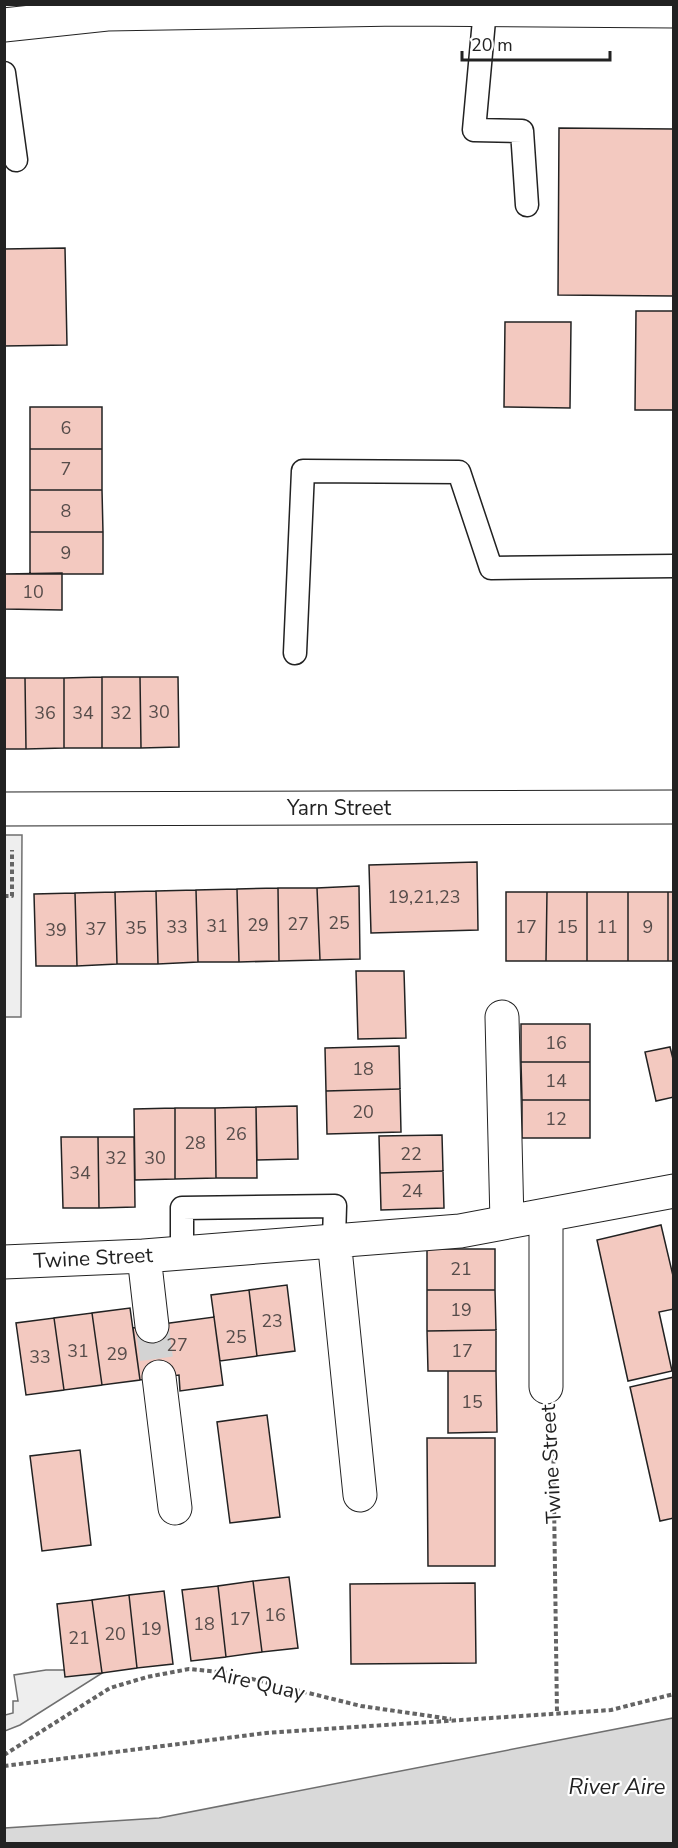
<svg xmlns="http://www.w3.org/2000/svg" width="678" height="1848" font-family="'Nunito Sans',sans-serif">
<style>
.green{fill:#eee;stroke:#6f6f6f;stroke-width:1.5}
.water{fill:#d9d9d9;stroke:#6f6f6f;stroke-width:1.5}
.building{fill:#f3c9c0;stroke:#222;stroke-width:1.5}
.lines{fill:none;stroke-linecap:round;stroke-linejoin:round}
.minor-tunnel{stroke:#d3d3d3;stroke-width:33;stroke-dasharray:33 16;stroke-linecap:butt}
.service-casing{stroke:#222;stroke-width:25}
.minor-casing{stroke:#222;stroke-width:35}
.tertiary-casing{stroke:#222;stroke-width:35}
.path{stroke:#646464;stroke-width:4;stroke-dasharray:4.5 3;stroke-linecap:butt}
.service{stroke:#fff;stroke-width:22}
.minor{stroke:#fff;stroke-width:33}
.tertiary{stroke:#fff;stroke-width:33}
.labels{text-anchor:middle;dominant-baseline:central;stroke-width:4.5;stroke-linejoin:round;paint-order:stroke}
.number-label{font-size:18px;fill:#564c4a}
.street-label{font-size:21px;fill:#222;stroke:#fff}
.water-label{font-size:22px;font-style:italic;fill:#222;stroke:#fff}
</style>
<rect width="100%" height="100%" fill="#fff"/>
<path class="green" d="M 5,835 L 22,835 L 21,1017 L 5,1017 Z
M 46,1670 L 107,1670 L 20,1725 L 5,1731 L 5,1715 L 13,1713 L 13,1701 L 18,1701 L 14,1675 Z"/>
<path class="water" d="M 673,1718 L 673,1843 L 5,1843 L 5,1828 L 159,1818 Z"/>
<path class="building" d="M 559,128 L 674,129 L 674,296 L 558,295 Z
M 65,248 L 67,345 L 4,346 L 4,249 Z
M 636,311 L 674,311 L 674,410 L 635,410 Z
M 505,322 L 571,322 L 570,408 L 504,407 Z
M 30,407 L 102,407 L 102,449 L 30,449 Z
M 30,449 L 102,449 L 102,490 L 30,490 Z
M 30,490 L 102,490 L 103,532 L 30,532 Z
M 30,532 L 103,532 L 103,574 L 30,574 Z
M 62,573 L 62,610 L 4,609 L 4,574 Z
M 102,677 L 102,748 L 64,748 L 64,678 Z
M 102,677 L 140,677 L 141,748 L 102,748 Z
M 140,677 L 178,677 L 179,747 L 141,748 Z
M 4,678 L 25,678 L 26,749 L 4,749 Z
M 25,678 L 64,678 L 64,748 L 26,749 Z
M 477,862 L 478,930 L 371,933 L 369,865 Z
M 359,886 L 360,959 L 320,960 L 317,888 Z
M 278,888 L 279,961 L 239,962 L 237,889 Z
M 278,888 L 317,888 L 320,960 L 279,961 Z
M 237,889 L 239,962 L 198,962 L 196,890 Z
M 196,890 L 198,962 L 158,964 L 156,891 Z
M 156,891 L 158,964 L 117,964 L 115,892 Z
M 115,892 L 117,964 L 77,966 L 75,893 Z
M 506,892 L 547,892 L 546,961 L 506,961 Z
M 547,892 L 587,892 L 587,961 L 546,961 Z
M 587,892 L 628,892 L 628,961 L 587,961 Z
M 628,892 L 668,892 L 668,961 L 628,961 Z
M 668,892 L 674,892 L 674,961 L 668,961 Z
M 75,893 L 77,966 L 36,966 L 34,894 Z
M 356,971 L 404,971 L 406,1038 L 358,1039 Z
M 521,1024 L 590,1024 L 590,1062 L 521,1062 Z
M 399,1046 L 400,1089 L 326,1091 L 325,1048 Z
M 670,1047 L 674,1063 L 674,1097 L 656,1101 L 645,1052 Z
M 521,1062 L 590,1062 L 590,1100 L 522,1100 Z
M 400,1089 L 401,1132 L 327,1134 L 326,1091 Z
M 522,1100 L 590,1100 L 590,1138 L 522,1138 Z
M 297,1106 L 298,1159 L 257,1160 L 256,1107 Z
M 256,1107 L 257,1178 L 216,1178 L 215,1108 Z
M 175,1108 L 175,1179 L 135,1180 L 134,1109 Z
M 175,1108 L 215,1108 L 216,1178 L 175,1179 Z
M 442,1135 L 443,1171 L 380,1173 L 379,1136 Z
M 61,1137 L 98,1137 L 99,1208 L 63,1208 Z
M 98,1137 L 134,1137 L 135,1207 L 99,1208 Z
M 443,1171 L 444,1208 L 381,1210 L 380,1173 Z
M 661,1225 L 674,1280 L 674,1309 L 659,1312 L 672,1371 L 628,1381 L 597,1240 Z
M 427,1249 L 495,1249 L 495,1290 L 427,1290 Z
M 287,1285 L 295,1351 L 257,1356 L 249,1290 Z
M 249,1290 L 257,1356 L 220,1361 L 211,1295 Z
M 427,1290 L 495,1290 L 496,1330 L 427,1331 Z
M 130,1308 L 140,1380 L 102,1385 L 92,1313 Z
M 92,1313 L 102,1385 L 64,1390 L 54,1318 Z
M 214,1317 L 223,1385 L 180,1391 L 179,1375 L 140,1380 L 133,1328 Z
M 54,1318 L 64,1390 L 26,1395 L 16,1323 Z
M 496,1330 L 496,1371 L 428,1371 L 427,1331 Z
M 448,1371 L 496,1371 L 497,1432 L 448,1433 Z
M 674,1377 L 674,1518 L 660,1521 L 630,1387 Z
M 267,1415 L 280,1517 L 230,1523 L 217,1422 Z
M 427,1438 L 495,1438 L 495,1566 L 428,1566 Z
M 80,1450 L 91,1545 L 42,1551 L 30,1456 Z
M 289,1577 L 298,1648 L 262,1652 L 253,1581 Z
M 253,1581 L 262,1652 L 226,1657 L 218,1586 Z
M 475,1583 L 476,1663 L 351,1664 L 350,1584 Z
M 218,1586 L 226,1657 L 191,1661 L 182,1590 Z
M 164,1591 L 173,1664 L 137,1668 L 129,1595 Z
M 129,1595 L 137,1668 L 102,1673 L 92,1600 Z
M 92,1600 L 102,1673 L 65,1677 L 57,1604 Z"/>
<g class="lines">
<path class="minor-tunnel" d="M 152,1326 L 159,1377"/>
<defs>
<path id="service" d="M 485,9 L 474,130 L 522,131 L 527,205
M 4,73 L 16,160
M 295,653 L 303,471 L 459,472 L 491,568 L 674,566
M 182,1253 L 182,1208 L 335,1206 L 334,1239"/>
<path id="minor" d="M 4,809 L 674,807
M 502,1017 L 507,1222
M 546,1215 L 546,1387
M 334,1239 L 360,1495
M 144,1256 L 152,1326
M 4,1262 L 144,1256 L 460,1231 L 674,1191
M 159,1377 L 175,1508"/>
<path id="tertiary" d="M 4,25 L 107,14 L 399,9 L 674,11"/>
</defs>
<use href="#service" class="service-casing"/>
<use href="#minor" class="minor-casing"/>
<use href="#tertiary" class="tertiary-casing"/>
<path class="path" d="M 4,896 L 12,896 L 12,850
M 553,1429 L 557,1713
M 4,1755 L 110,1688 L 147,1677 L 189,1669 L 228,1673 L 361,1706 L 451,1719
M 4,1766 L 266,1733 L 611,1710 L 674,1694"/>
<use href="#service" class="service"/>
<use href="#minor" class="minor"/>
<use href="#tertiary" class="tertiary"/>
</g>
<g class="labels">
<g class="number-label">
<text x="66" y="428">6</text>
<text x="66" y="469">7</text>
<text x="66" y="511">8</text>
<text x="66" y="553">9</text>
<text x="33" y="592">10</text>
<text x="159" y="712">30</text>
<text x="45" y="713">36</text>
<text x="83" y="713">34</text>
<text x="121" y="713">32</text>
<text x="424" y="897">19,21,23</text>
<text x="339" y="923">25</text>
<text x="298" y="924">27</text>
<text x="258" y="925">29</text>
<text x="217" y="926">31</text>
<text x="177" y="927">33</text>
<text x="526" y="927">17</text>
<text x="567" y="927">15</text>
<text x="607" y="927">11</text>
<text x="648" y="927">9</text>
<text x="136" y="928">35</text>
<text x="96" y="929">37</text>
<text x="56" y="930">39</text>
<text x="556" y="1043">16</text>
<text x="363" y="1069">18</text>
<text x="556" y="1081">14</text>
<text x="363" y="1112">20</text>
<text x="556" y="1119">12</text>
<text x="236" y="1134">26</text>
<text x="195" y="1143">28</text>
<text x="411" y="1154">22</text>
<text x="116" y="1158">32</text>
<text x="155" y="1158">30</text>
<text x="80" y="1173">34</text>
<text x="412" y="1191">24</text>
<text x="461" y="1269">21</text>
<text x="461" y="1310">19</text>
<text x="272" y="1321">23</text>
<text x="236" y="1337">25</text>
<text x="177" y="1345">27</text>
<text x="78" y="1351">31</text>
<text x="462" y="1351">17</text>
<text x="117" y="1354">29</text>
<text x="40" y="1357">33</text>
<text x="472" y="1402">15</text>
<text x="275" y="1615">16</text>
<text x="240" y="1619">17</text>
<text x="204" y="1624">18</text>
<text x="151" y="1629">19</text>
<text x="115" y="1634">20</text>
<text x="79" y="1638">21</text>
</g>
<g class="street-label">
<text x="339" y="808">Yarn Street</text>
<text transform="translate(93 1258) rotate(-3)">Twine Street</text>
<text transform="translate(551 1464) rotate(-93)">Twine Street</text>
<text transform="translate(259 1683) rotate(13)">Aire Quay</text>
</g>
<g class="water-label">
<text x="617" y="1787">River Aire</text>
</g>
</g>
<rect width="678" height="1848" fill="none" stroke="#222222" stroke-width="12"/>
<path d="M462 51v9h148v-9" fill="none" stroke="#222222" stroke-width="3"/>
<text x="471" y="51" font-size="18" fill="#222222" stroke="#ffffff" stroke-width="4.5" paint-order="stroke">20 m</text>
</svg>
